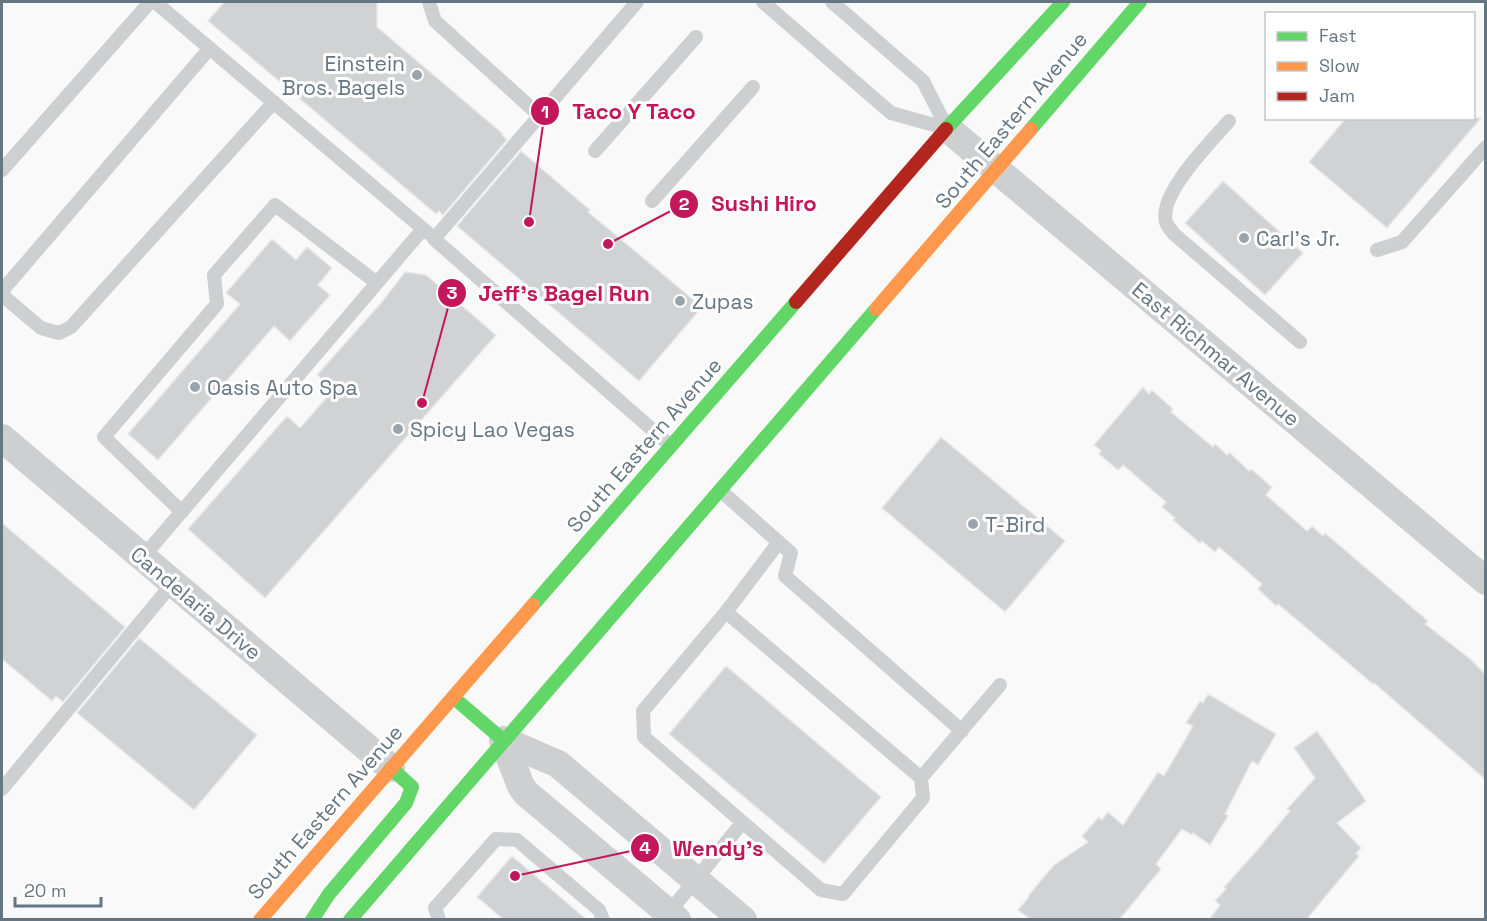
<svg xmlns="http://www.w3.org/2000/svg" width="1487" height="921" font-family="'Space Grotesk',sans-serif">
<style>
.building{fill:#d0d2d3;stroke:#e8e8e8;stroke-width:1.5}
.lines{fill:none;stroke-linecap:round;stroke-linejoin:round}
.lane{stroke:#cecfd0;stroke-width:14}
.street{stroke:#cecfd0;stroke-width:28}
.fast{stroke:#63d668;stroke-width:14}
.slow{stroke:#ff974d;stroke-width:14}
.jam{stroke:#b3261e;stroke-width:14}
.poi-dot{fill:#99a4ac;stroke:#fff;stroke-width:2}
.labels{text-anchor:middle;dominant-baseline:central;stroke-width:6;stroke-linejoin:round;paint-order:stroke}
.poi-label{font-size:21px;fill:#657683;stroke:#fff;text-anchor:start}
.street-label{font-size:21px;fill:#657683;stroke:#fff}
.leader{fill:none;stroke:#c2185b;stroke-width:2}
.callout-dot{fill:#c2185b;stroke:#fff;stroke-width:2}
.mark-label{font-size:18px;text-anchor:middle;font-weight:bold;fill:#fff}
.callout-label{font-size:22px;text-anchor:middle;font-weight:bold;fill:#c2185b;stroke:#fff;stroke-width:6;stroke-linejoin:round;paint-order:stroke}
</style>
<rect width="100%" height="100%" fill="#f9f9f9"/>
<path class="building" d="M 224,2 L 377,2 L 377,27 L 503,134 L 502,135 L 507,140 L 443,215 L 439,211 L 436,214 L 208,21 Z
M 1346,118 L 1481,118 L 1387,228 L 1309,162 Z
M 521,151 L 590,210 L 588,212 L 702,307 L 639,381 L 457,226 Z
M 1223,181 L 1303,253 L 1265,295 L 1185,223 Z
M 272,239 L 296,260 L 307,247 L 332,268 L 318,285 L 330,295 L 290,341 L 274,326 L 158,460 L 128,434 L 240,304 L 226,293 Z
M 405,272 L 426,275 L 496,335 L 265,598 L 188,529 L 287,416 L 300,428 L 334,389 L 317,375 L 381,303 Z
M 1143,387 L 1149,394 L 1152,390 L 1173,409 L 1171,412 L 1213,447 L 1215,444 L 1227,455 L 1230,453 L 1249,471 L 1251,469 L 1272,487 L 1266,495 L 1307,531 L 1312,526 L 1323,536 L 1325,533 L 1428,621 L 1425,624 L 1469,658 L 1485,674 L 1485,779 L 1374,683 L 1373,684 L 1278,604 L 1276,606 L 1258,589 L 1262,584 L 1219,547 L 1215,552 L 1202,541 L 1200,543 L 1173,520 L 1175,518 L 1162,507 L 1166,502 L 1123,465 L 1118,470 L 1099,454 L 1101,451 L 1094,445 Z
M 941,437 L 1065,541 L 1005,612 L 882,508 Z
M 2,523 L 125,627 L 63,702 L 56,696 L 52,701 L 2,659 Z
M 139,638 L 257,735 L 194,810 L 77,713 Z
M 726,666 L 881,797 L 824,864 L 669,734 Z
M 1208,694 L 1276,734 L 1258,765 L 1252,761 L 1225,814 L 1228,816 L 1210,845 L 1193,833 L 1192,835 L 1182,829 L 1156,864 L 1161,869 L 1119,920 L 1031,920 L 1018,910 L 1029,897 L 1028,896 L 1054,865 L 1088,842 L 1082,836 L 1099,817 L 1102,820 L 1108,812 L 1123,825 L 1158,772 L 1164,776 L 1193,726 L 1186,723 L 1200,701 L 1203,703 Z
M 1317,731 L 1366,801 L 1337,823 L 1361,848 L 1356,853 L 1359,856 L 1306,920 L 1209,920 L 1220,905 L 1215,901 L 1226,889 L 1224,887 L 1253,855 L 1290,811 L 1287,809 L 1315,778 L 1294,748 Z
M 512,856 L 587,920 L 504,920 L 477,897 Z"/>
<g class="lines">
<path class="lane" d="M 155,2 L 428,233
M 429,2 L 435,21 L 540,116
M 637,2 L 434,239 L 671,446
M 763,2 L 891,113 L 945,128
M 832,2 L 923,81 L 947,128
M 1229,121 C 1211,142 1158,194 1166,222 C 1167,226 1172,231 1174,234 L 1300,342
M 595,151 L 696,37
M 2,170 L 150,2
M 652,201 L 753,87
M 1377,250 L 1402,242 L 1486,147
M 2,291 L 210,48
M 2,295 L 41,328 L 59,333 L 71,327 L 274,102
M 720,490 L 791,553 L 785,576 L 962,731
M 182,512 L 104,437 L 217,304 L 214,275 L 275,205 L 377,283
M 779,542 L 726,612 L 643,711 L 644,737 L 821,890 L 843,894 L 923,798 L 921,778 L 1000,685
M 143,557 L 423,229
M 726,612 L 921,778
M 2,789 L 173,583
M 666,916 L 742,823
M 439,920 L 435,908 L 496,839 L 517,840 L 599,910 L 603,920"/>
<path class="street" d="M 947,128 L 1486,581
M 2,438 L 391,768
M 503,740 L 558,764 L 743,920
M 503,740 L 521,786 L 526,793 L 677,920"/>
<path class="fast" d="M 946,129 L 1063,2
M 1031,129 L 1140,2
M 533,605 L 796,302
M 453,697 L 503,740
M 312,920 L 329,894 L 406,803 L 412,787 L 391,768
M 350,920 L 876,309"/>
<path class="slow" d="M 876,309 L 1031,129
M 260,920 L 533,605"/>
<path class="jam" d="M 796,302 L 946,129"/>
</g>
<g class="poi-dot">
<circle cx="417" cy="75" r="6"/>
<circle cx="1244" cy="238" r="6"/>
<circle cx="680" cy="301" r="6"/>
<circle cx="195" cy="387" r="6"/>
<circle cx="398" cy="429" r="6"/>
<circle cx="973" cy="524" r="6"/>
</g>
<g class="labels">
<g class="poi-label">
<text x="405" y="63" text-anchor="end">Einstein<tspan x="405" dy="24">Bros. Bagels</tspan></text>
<text x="1256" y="238">Carl's Jr.</text>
<text x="692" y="301">Zupas</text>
<text x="207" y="387">Oasis Auto Spa</text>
<text x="410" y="429">Spicy Lao Vegas</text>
<text x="985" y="524">T-Bird</text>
</g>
<g class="street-label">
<text transform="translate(1011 120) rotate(-50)">South Eastern Avenue</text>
<text transform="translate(1216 354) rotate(40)">East Richmar Avenue</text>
<text transform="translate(644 445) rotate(-49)">South Eastern Avenue</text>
<text transform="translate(196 603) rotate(40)">Candelaria Drive</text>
<text transform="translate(325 812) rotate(-49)">South Eastern Avenue</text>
</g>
</g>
<path class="leader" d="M529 222L545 111M608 244L684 204M422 403L452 293M515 876L645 848"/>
<g class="callout-dot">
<circle cx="529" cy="222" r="6"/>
<circle cx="608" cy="244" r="6"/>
<circle cx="422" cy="403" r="6"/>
<circle cx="515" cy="876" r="6"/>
<circle cx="545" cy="111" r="15"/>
<circle cx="684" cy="204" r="15"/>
<circle cx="452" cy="293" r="15"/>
<circle cx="645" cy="848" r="15"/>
</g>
<g class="mark-label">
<text x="545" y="118">1</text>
<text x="684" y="210">2</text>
<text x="452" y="299">3</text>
<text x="645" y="854">4</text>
</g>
<g class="callout-label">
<text x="634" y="119">Taco Y Taco</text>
<text x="764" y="211">Sushi Hiro</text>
<text x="564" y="301">Jeff's Bagel Run</text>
<text x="718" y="856">Wendy's</text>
</g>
<rect width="1487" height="921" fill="none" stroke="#657683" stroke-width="6"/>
<rect x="1265" y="12" width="210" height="108" fill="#ffffff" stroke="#c1c8cd" stroke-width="1.5"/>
<rect x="1277" y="32" width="30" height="9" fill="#63d668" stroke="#c1c8cd" stroke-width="1.5"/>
<text x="1319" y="42" font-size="18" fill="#657683">Fast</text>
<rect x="1277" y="62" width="30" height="9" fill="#ff974d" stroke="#c1c8cd" stroke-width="1.5"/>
<text x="1319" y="72" font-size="18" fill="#657683">Slow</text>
<rect x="1277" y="92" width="30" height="9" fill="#b3261e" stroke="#c1c8cd" stroke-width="1.5"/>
<text x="1319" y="102" font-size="18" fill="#657683">Jam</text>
<path d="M15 897v9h86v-9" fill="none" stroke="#657683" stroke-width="3"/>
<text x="24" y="897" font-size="18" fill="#657683" stroke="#ffffff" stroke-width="4.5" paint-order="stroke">20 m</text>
</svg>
